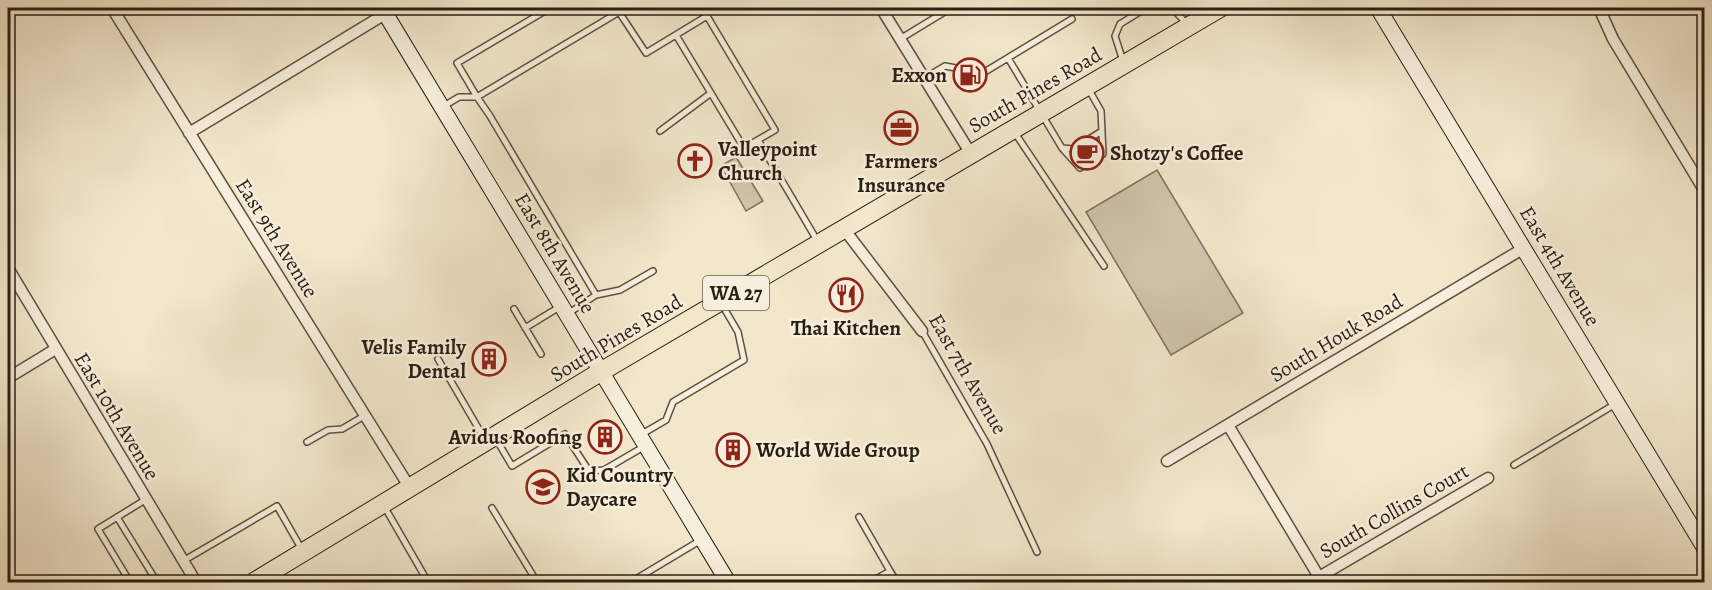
<svg xmlns="http://www.w3.org/2000/svg" width="1712" height="590" font-family="Alegreya,serif">
<style>
.green{fill:#d0c5ac;stroke:#7c7260;stroke-width:1.5}
.lines{fill:none;stroke-linecap:round;stroke-linejoin:round}
.lane-casing{stroke:#5a5142;stroke-width:8}
.street-casing{stroke:#5a5142;stroke-width:13}
.secondary-casing{stroke:#281f14;stroke-width:17}
.primary-casing{stroke:#281f14;stroke-width:20}
.lane{stroke:#f7efdd;stroke-width:5}
.street{stroke:#f7efdd;stroke-width:10}
.secondary{stroke:#f7efdd;stroke-width:15}
.primary{stroke:#f2e7cb;stroke-width:18}
.labels{text-anchor:middle;dominant-baseline:central;stroke-width:5;stroke-linejoin:round;paint-order:stroke}
.shield{fill:#f7efdd;stroke:#665d50;stroke-width:1.5}
.shield-label{font-size:20px;font-weight:bold;fill:#281f14}
.poi-label{font-size:21px;font-weight:bold;fill:#281f14;stroke:#f7efdd;text-anchor:start}
.street-label{font-size:21px;fill:#281f14;stroke:#f7efdd}
</style>
<rect width="100%" height="100%" fill="#f2e7cb"/>
<filter id="stains"><feTurbulence type="fractalNoise" baseFrequency=".00333" numOctaves="4"/><feColorMatrix values="0 0 0 0 .2 0 0 0 0 .09 0 0 0 0 .02 0 0 0 .5 -.17"/></filter>
<radialGradient id="worn" r=".72"><stop offset=".6" stop-color="#630" stop-opacity="0"/><stop offset="1" stop-color="#630" stop-opacity=".3"/></radialGradient>
<path class="green" d="M 736,157 L 763,201 L 746,211 L 721,166 Z
M 1157,170 L 1243,313 L 1171,355 L 1086,212 Z"/>
<g class="lines">
<defs>
<path id="lane" d="M 550,8 L 457,63 L 477,97 L 619,12 L 646,53 L 707,16 L 775,130 L 744,148 L 676,35
M 1172,8 L 1188,25
M 900,39 L 951,8
M 1008,58 L 1062,148 L 1080,168 L 1103,154 L 1101,111 L 1089,90
M 1123,61 L 1115,36 L 1120,24 L 1146,8
M 925,78 L 945,66 L 983,73 L 1072,19
M 444,106 L 459,97 L 477,97 L 490,116 L 596,295 L 569,313
M 660,131 L 711,93
M 1015,133 L 1104,266
M 758,140 L 818,242
M 1062,148 L 1073,149 L 1102,131
M 596,295 L 620,290 L 653,271
M 514,309 L 541,354
M 525,328 L 561,306
M 922,331 L 987,444 L 1037,552
M 438,359 L 484,438
M 642,434 L 666,420 L 673,402 L 744,360 L 738,332 L 721,303
M 496,439 L 512,466 L 565,434 L 589,471 L 604,470 L 645,446
M 307,442 L 328,430 L 342,429 L 364,416
M 1514,465 L 1617,403
M 384,506 L 428,582
M 492,508 L 537,582
M 117,517 L 157,582
M 859,517 L 890,571 L 871,582
M 183,561 L 277,506 L 301,548
M 890,571 L 897,582
M 130,582 L 98,529 L 145,500
M 576,582 L 581,580
M 631,582 L 701,540"/>
<path id="street" d="M 112,8 L 410,488
M 881,8 L 971,154
M 1599,8 L 1613,39 L 1704,190
M 189,133 L 385,14
M 844,229 L 922,331
M 8,268 L 196,582
M 8,378 L 54,350
M 1228,425 L 1319,577 L 1488,478
M 1167,461 L 1524,248"/>
<path id="secondary" d="M 382,8 L 728,582
M 1378,8 L 1704,547"/>
<path id="primary" d="M 254,582 L 602,371 L 1220,8"/>
</defs>
<use href="#lane" class="lane-casing"/>
<use href="#street" class="street-casing"/>
<use href="#secondary" class="secondary-casing"/>
<use href="#primary" class="primary-casing"/>
<use href="#lane" class="lane"/>
<use href="#street" class="street"/>
<use href="#secondary" class="secondary"/>
<use href="#primary" class="primary"/>
</g>
<defs>
<symbol id="fuel-ring" viewBox="-11 -11 22 22"><circle r="9.5" fill="#f7efdd" stroke="#8f2418" stroke-width="1.5"/><path d="M-5.5-6h7V0h2V4h1.3V-2.5L3-4.5l.8-.8L6-3V5H2.5V1h-1V6h-7ZM-4.2-4.7v3.2H.2V-4.7Z" fill="#8f2418"/></symbol>
<symbol id="office-ring" viewBox="-11 -11 22 22"><circle r="9.5" fill="#f7efdd" stroke="#8f2418" stroke-width="1.5"/><path d="M-6-3h4V-5.5h4V-3h4V5H-6ZM-1-4.5V-3h2v-1.5ZM-6 0V1H6V0Z" fill="#8f2418"/></symbol>
<symbol id="cafe-ring" viewBox="-11 -11 22 22"><circle r="9.5" fill="#f7efdd" stroke="#8f2418" stroke-width="1.5"/><path d="M-5.5-4.5H6V0H3Q3 3.5 0 3.5H-2.5Q-5.5 3.5-5.5 0ZM3-3.2v2h1.7v-2ZM-6 4.5H4V6H-6Z" fill="#8f2418"/></symbol>
<symbol id="church-ring" viewBox="-11 -11 22 22"><circle r="9.5" fill="#f7efdd" stroke="#8f2418" stroke-width="1.5"/><path d="M-1.2-6h2.4v3.5h3.3v2.4h-3.3V6h-2.4V-.1h-3.3v-2.4h3.3Z" fill="#8f2418"/></symbol>
<symbol id="restaurant-ring" viewBox="-11 -11 22 22"><circle r="9.5" fill="#f7efdd" stroke="#8f2418" stroke-width="1.5"/><path d="M-5-6h1v4h1v-4h1v4h1v-4h1v5L-1.5 .5V6h-2V.5L-5-1ZM5-6V6H3V1.5H1.5Q1.5-4 5-6Z" fill="#8f2418"/></symbol>
<symbol id="building-ring" viewBox="-11 -11 22 22"><circle r="9.5" fill="#f7efdd" stroke="#8f2418" stroke-width="1.5"/><path d="M-4-6H4V6H1V3H-1V6H-4ZM-2.5-4.3h1.7v1.8h-1.7ZM.8-4.3h1.7v1.8H.8ZM-2.5-1h1.7V.8h-1.7ZM.8-1h1.7V.8H.8Z" fill="#8f2418"/></symbol>
<symbol id="school-ring" viewBox="-11 -11 22 22"><circle r="9.5" fill="#f7efdd" stroke="#8f2418" stroke-width="1.5"/><path d="M0-5L7-2L0 1L-7-2ZM-4 1L0 2.5L4 1V4Q0 6-4 4Z" fill="#8f2418"/></symbol>
</defs>
<g fill-rule="evenodd">
<use href="#fuel-ring" x="951" y="56" width="38" height="38"/>
<use href="#office-ring" x="882" y="109" width="38" height="38"/>
<use href="#cafe-ring" x="1068" y="134" width="38" height="38"/>
<use href="#church-ring" x="676" y="142" width="38" height="38"/>
<use href="#restaurant-ring" x="827" y="276" width="38" height="38"/>
<use href="#building-ring" x="470" y="340" width="38" height="38"/>
<use href="#building-ring" x="586" y="418" width="38" height="38"/>
<use href="#building-ring" x="714" y="431" width="38" height="38"/>
<use href="#school-ring" x="524" y="468" width="38" height="38"/>
</g>
<g class="labels">
<rect class="shield" x="703" y="276" width="66" height="34" rx="4.5"/>
<g class="shield-label">
<text x="736" y="293">WA 27</text>
</g>
<g class="poi-label">
<text x="947" y="75" text-anchor="end">Exxon</text>
<text x="718" y="149">Valleypoint<tspan x="718" dy="24">Church</tspan></text>
<text x="1110" y="153">Shotzy's Coffee</text>
<text x="901" y="161" text-anchor="middle">Farmers<tspan x="901" dy="24">Insurance</tspan></text>
<text x="846" y="328" text-anchor="middle">Thai Kitchen</text>
<text x="466" y="347" text-anchor="end">Velis Family<tspan x="466" dy="24">Dental</tspan></text>
<text x="582" y="437" text-anchor="end">Avidus Roofing</text>
<text x="756" y="450">World Wide Group</text>
<text x="566" y="475">Kid Country<tspan x="566" dy="24">Daycare</tspan></text>
</g>
<g class="street-label">
<text transform="translate(1035 90) rotate(-30)">South Pines Road</text>
<text transform="translate(277 238) rotate(58)">East 9th Avenue</text>
<text transform="translate(555 253) rotate(59)">East 8th Avenue</text>
<text transform="translate(1560 266) rotate(59)">East 4th Avenue</text>
<text transform="translate(616 338) rotate(-31)">South Pines Road</text>
<text transform="translate(1336 338) rotate(-31)">South Houk Road</text>
<text transform="translate(968 374) rotate(60)">East 7th Avenue</text>
<text transform="translate(117 416) rotate(59)">East 10th Avenue</text>
<text transform="translate(1394 511) rotate(-30)">South Collins Court</text>
</g>
</g>
<rect width="1712" height="590" fill="none" stroke="#f2e7cb" stroke-width="30"/>
<rect x="9" y="9" width="1694" height="572" fill="none" stroke="#281f14" stroke-width="3"/>
<rect x="15" y="15" width="1682" height="560" fill="none" stroke="#281f14" stroke-width="1.5"/>
<rect width="100%" height="100%" filter="url(#stains)"/>
<rect width="100%" height="100%" fill="url(#worn)"/>
</svg>
